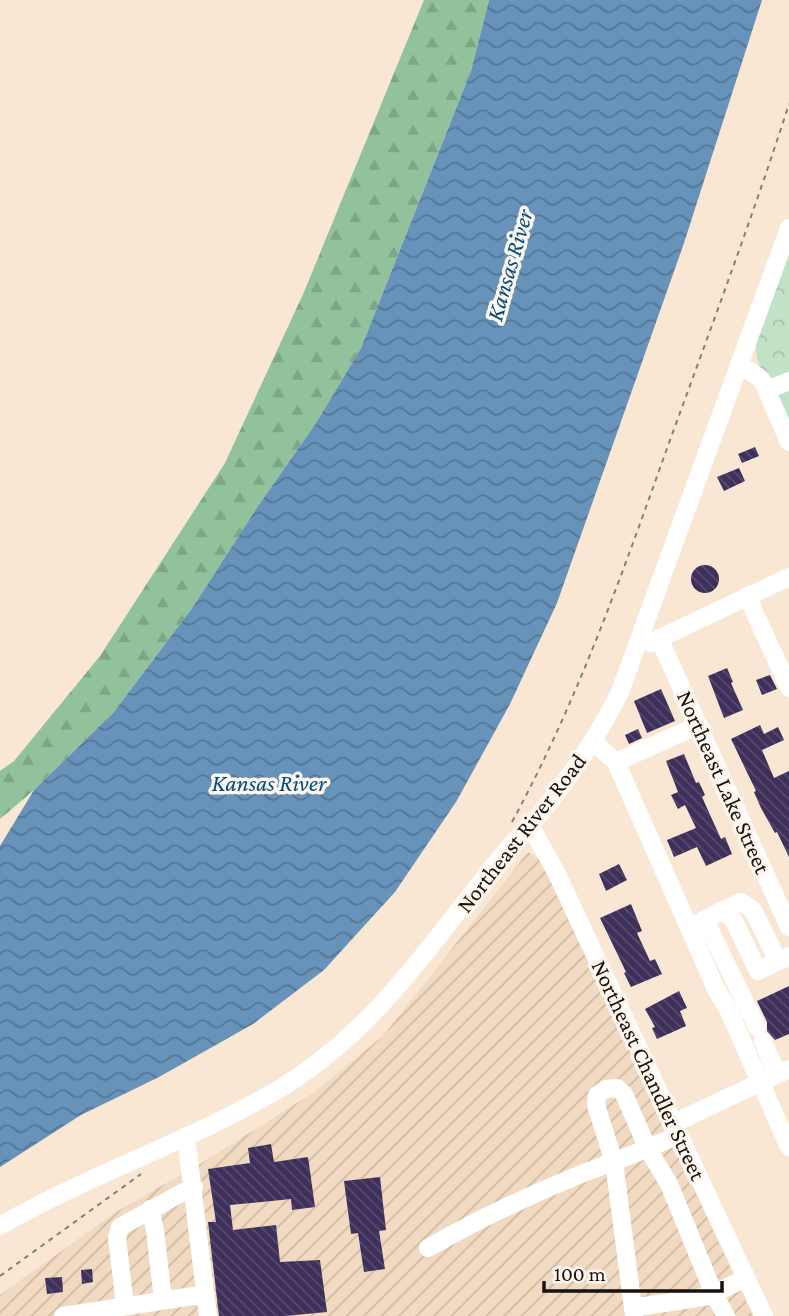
<svg xmlns="http://www.w3.org/2000/svg" width="789" height="1316" font-family="'Crimson Pro',serif">
<style>
.industrial{fill:url(#industrial-furrows)}
.forest{fill:url(#forest-firs)}
.park{fill:url(#park-crowns)}
.water{fill:url(#water-waves)}
.building{fill:url(#building-back-hatch)}
.lines{fill:none;stroke-linecap:round;stroke-linejoin:round}
.path{stroke:#8a7e71;stroke-width:2;stroke-dasharray:5 5;stroke-linecap:butt}
.minor{stroke:#fff;stroke-width:18}
.labels{text-anchor:middle;dominant-baseline:central;stroke-width:7;stroke-linejoin:round;paint-order:stroke}
.street-label{font-size:23px;fill:#18120b;stroke:#fdf6ee}
.water-label{font-size:24px;font-style:italic;fill:#024d7f;stroke:#fdf6ee}
</style>
<defs>
<pattern id="industrial-furrows" width="10" height="10" patternUnits="userSpaceOnUse" patternTransform="scale(1.75)"><rect width="10" height="10" fill="#f1dac1"/><path d="M-1 1l2-2M0 10L10 0M9 11l2-2" fill="none" stroke="#cebaa4"/></pattern>
<pattern id="forest-firs" width="22" height="20" patternUnits="userSpaceOnUse" patternTransform="scale(1.75)"><rect width="22" height="20" fill="#92c29b"/><path d="M5 1l3.5 6h-7zM16 11l3.5 6h-7z" fill="#7da684"/></pattern>
<pattern id="park-crowns" width="20" height="18" patternUnits="userSpaceOnUse" patternTransform="scale(1.75)"><rect width="20" height="18" fill="#c1e2c7"/><path d="M2 6a3 3 0 1 1 6 0M12 15a3 3 0 1 1 6 0" fill="none" stroke="#a5c1aa"/></pattern>
<pattern id="water-waves" width="16" height="10" patternUnits="userSpaceOnUse" patternTransform="scale(1.75)"><rect width="16" height="10" fill="#6792b9"/><path d="M0 5q4-4 8 0t8 0" fill="none" stroke="#547695"/></pattern>
<pattern id="building-back-hatch" width="6" height="6" patternUnits="userSpaceOnUse" patternTransform="scale(1.75)"><rect width="6" height="6" fill="#3e305b"/><path d="M-1 5l2 2M0 0l6 6M5-1l2 2" fill="none" stroke="#574b6d"/></pattern>
</defs>
<rect width="100%" height="100%" fill="#f9e7d4"/>
<path class="industrial" d="M 528,852 L 541,860 L 753,1316 L 0,1316 L 0,1295 L 116,1212 L 200,1164 L 316,1091 L 384,1035 Z"/>
<path class="forest" d="M 424,0 L 489,0 L 471,71 L 361,348 L 316,423 L 258,506 L 193,607 L 113,713 L 34,790 L 0,819 L 0,771 L 14,761 L 100,656 L 225,463 L 304,292 Z"/>
<path class="park" d="M 789,245 L 789,431 C 779,408 758,374 756,350 C 754,323 779,272 789,245 Z"/>
<path class="water" d="M 489,0 L 762,0 L 684,243 L 557,603 L 510,704 L 456,802 L 395,892 L 324,970 L 253,1024 L 159,1077 L 81,1115 L 0,1167 L 0,846 L 34,790 L 113,713 L 193,607 L 258,506 L 316,423 L 361,348 L 471,71 Z"/>
<path class="building" d="M 755,447 L 759,456 L 742,463 L 738,454 Z
M 739,468 L 745,481 L 724,491 L 717,477 Z
M691 579a14 14 0 1 1 28 0a14 14 0 1 1-28 0Z
M 727,668 L 733,682 L 731,683 L 743,710 L 724,718 L 708,676 Z
M 770,675 L 777,689 L 762,695 L 756,680 Z
M 661,689 L 675,721 L 647,733 L 634,701 Z
M 760,725 L 764,734 L 778,727 L 784,740 L 762,750 L 774,778 L 789,771 L 789,857 L 777,832 L 775,833 L 761,808 L 754,792 L 756,791 L 731,739 Z
M 638,729 L 642,738 L 629,744 L 625,735 Z
M 684,754 L 696,783 L 699,782 L 705,795 L 702,797 L 721,839 L 725,837 L 732,854 L 706,866 L 697,847 L 674,857 L 667,840 L 696,828 L 685,805 L 678,809 L 671,795 L 678,792 L 666,761 Z
M 619,864 L 627,880 L 606,891 L 599,874 Z
M 631,904 L 642,931 L 637,933 L 650,961 L 655,959 L 662,974 L 631,987 L 624,973 L 626,972 L 600,918 Z
M 789,986 L 789,1034 L 775,1040 L 767,1031 L 767,1022 L 757,1001 Z
M 679,991 L 687,1008 L 680,1011 L 686,1026 L 657,1039 L 652,1028 L 655,1027 L 645,1009 Z
M 271,1144 L 274,1162 L 308,1157 L 315,1207 L 292,1210 L 291,1199 L 230,1205 L 233,1230 L 276,1225 L 280,1262 L 320,1260 L 327,1312 L 285,1316 L 219,1316 L 208,1222 L 216,1222 L 208,1169 L 250,1163 L 248,1148 Z
M 380,1177 L 386,1230 L 379,1231 L 385,1269 L 364,1272 L 358,1233 L 351,1234 L 344,1181 Z
M 92,1269 L 93,1282 L 82,1284 L 81,1270 Z
M 62,1277 L 63,1292 L 47,1294 L 45,1278 Z"/>
<g class="lines">
<path class="path" d="M 512,822 C 576,704 620,580 665,454 C 707,338 751,222 789,104
M 0,1276 L 141,1174"/>
<path class="minor" d="M 739,364 L 760,378 L 764,384 L 789,442
M 767,390 L 789,381
M 747,596 L 789,688
M 659,638 L 789,927
M 650,643 L 789,577
M 592,741 L 616,762 L 717,991 L 728,1009 L 789,1147
M 616,762 L 699,725
M 530,825 L 556,872 L 764,1316
M 723,910 L 741,902 L 753,910 L 776,957 L 782,960
M 705,920 L 757,1027
M 690,927 L 723,910 L 734,921 L 758,971 L 789,956
M 763,1041 L 777,1074
M 674,1123 L 789,1069
M 186,1136 L 208,1316
M 150,1209 L 155,1230 L 163,1300
M 0,1226 C 90,1174 191,1141 281,1088 C 382,1026 436,935 509,847 C 519,836 529,827 538,816 C 570,778 598,736 620,692 L 789,228
M 428,1248 C 475,1221 523,1198 574,1177 C 609,1162 645,1152 679,1134
M 125,1306 L 117,1238 L 120,1227 L 194,1186
M 633,1308 L 709,1296 L 746,1278
M 63,1316 L 206,1294
M 634,1316 L 614,1162 L 596,1105 L 597,1095 L 606,1089 L 617,1088 L 624,1094 L 648,1149 L 669,1184 L 714,1294 L 726,1316"/>
</g>
<g class="labels">
<g class="street-label">
<text transform="translate(724 782) rotate(66)">Northeast Lake Street</text>
<text transform="translate(521 833) rotate(-52)">Northeast River Road</text>
<text transform="translate(649 1070) rotate(65)">Northeast Chandler Street</text>
</g>
<g class="water-label">
<text transform="translate(509 265) rotate(-74)">Kansas River</text>
<text x="269" y="782">Kansas River</text>
</g>
</g>
<path d="M544 1281v10h178v-10" fill="none" stroke="#18120b" stroke-width="3.5"/>
<text x="554" y="1281" font-size="21" fill="#18120b" stroke="#fdf6ee" stroke-width="5" paint-order="stroke">100 m</text>
</svg>
